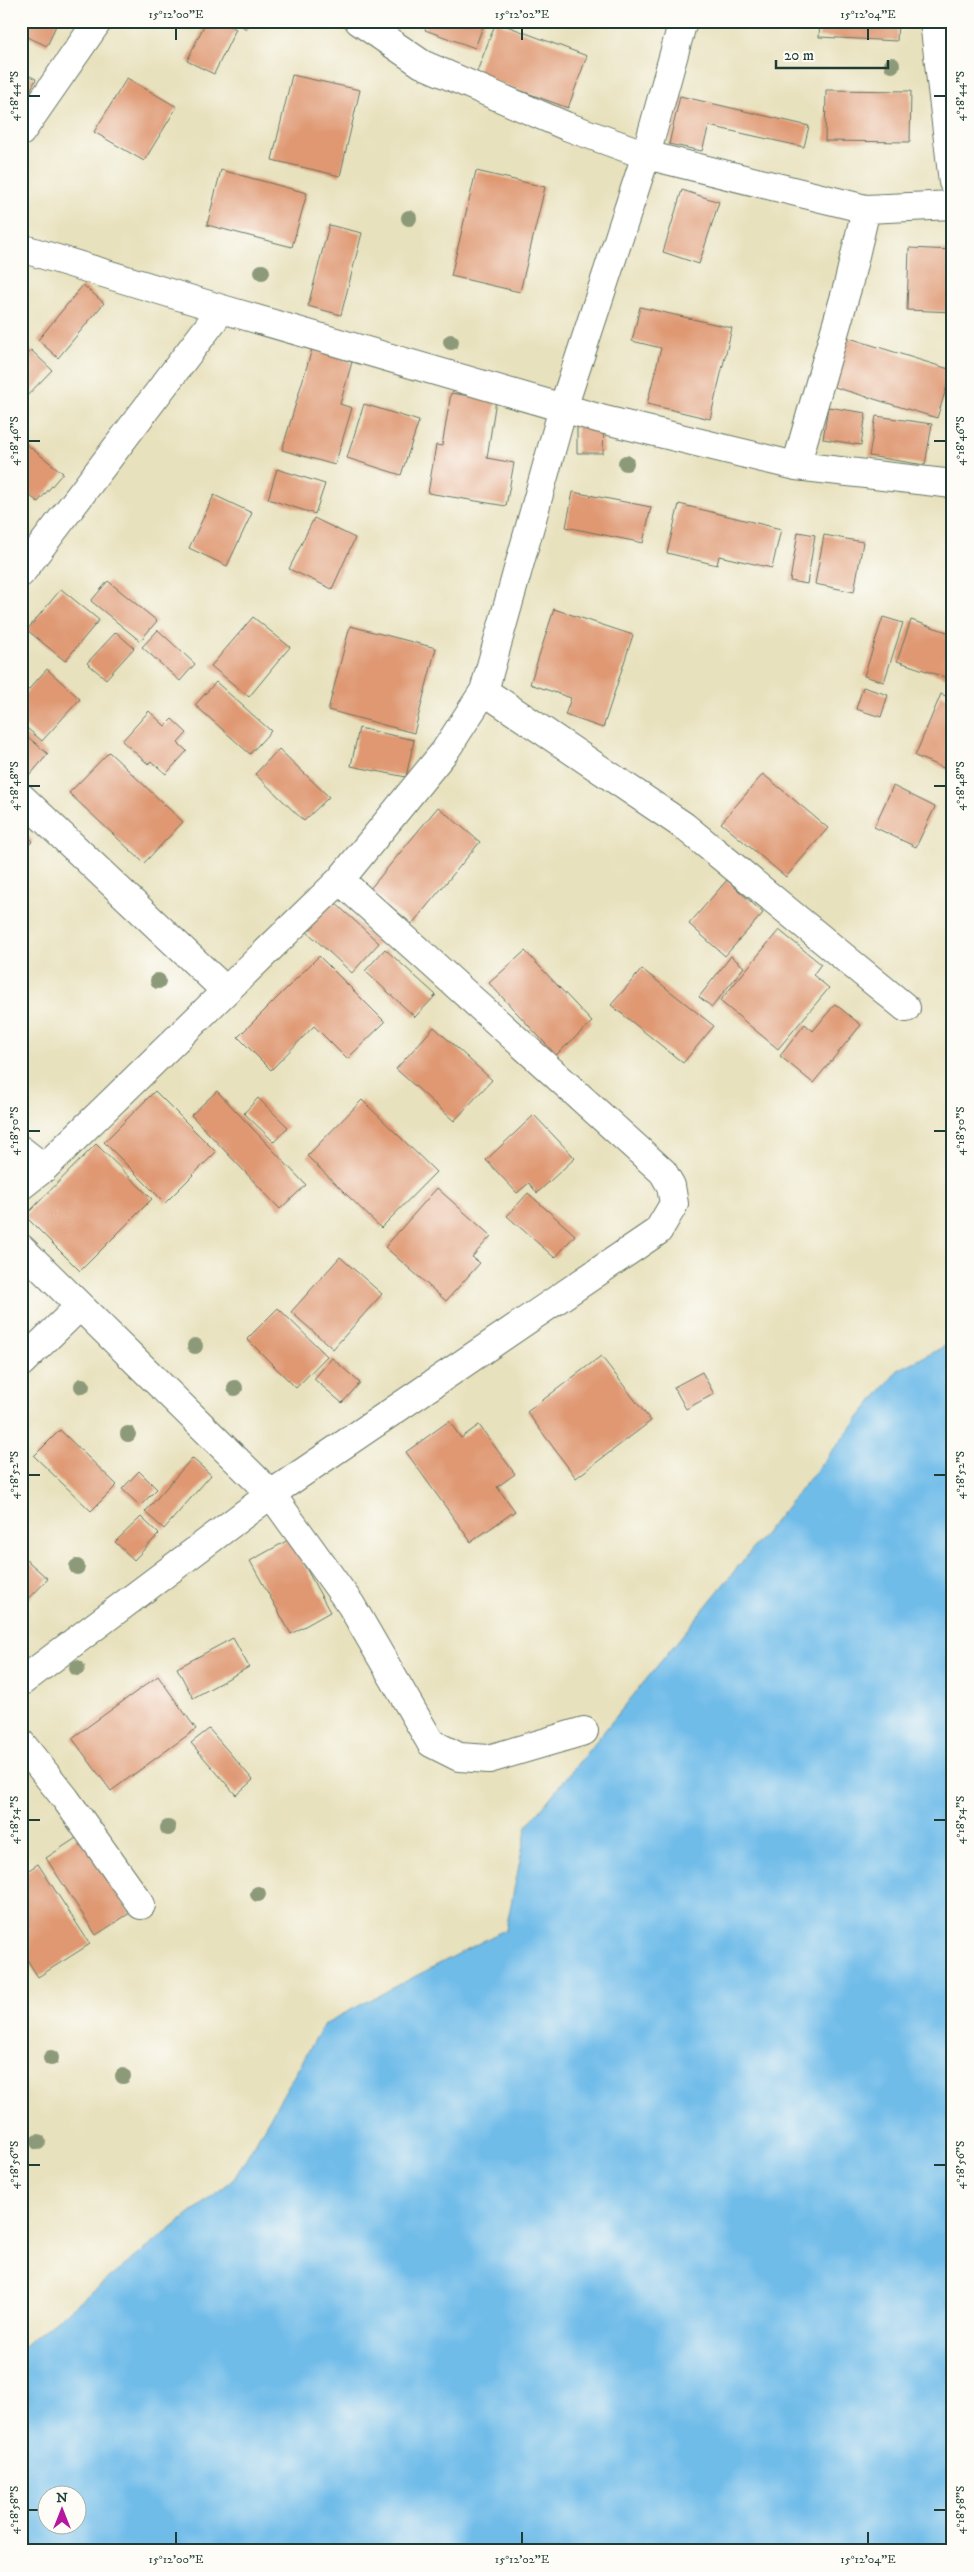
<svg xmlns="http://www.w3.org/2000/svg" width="974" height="2572" font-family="'IM FELL DW Pica',serif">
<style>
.water{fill:#6fbce9;stroke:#477c8e;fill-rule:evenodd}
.building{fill:#df9872}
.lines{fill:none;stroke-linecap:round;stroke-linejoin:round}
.street-casing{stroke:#657664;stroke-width:30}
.street{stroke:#fff;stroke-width:28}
.tree{fill:#8d9a7a}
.ticks{fill:none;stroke:#1f3d34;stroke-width:2}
.neatline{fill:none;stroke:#1f3d34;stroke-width:2}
.ticks-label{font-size:12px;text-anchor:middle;fill:#1f3d34}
</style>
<rect width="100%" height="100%" fill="#fdfcf7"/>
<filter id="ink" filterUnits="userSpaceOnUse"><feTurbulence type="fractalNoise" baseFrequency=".02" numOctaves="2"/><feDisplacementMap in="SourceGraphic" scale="10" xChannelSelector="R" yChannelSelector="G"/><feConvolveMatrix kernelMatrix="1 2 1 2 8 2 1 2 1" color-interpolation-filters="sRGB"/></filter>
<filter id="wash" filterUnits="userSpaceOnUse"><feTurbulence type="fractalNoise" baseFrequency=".0096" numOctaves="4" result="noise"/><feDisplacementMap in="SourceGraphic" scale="20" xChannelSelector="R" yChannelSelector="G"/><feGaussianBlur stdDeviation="1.12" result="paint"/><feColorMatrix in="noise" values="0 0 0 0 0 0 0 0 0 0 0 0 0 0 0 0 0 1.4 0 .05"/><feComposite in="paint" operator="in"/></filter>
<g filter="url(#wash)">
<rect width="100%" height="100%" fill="#e8e1bd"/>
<path class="water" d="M 953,1342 L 953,2551 L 21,2551 L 21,2348 L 234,2179 L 324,2024 L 506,1929 L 527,1826 L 898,1370 ZM 48,2494 L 78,2494 L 78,2524 L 48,2524 Z"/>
<g id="blocks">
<path class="building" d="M 21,21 L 58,21 L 47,46 L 21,34 Z
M 206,21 L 220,21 L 236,29 L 214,74 L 187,61 Z
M 235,21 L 251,21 L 246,29 Z
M 428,21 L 485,21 L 475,48 L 425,30 Z
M 820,21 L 898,21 L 897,41 L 819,37 Z
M 496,22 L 587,56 L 568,108 L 476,74 Z
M 21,72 L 36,79 L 21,110 Z
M 292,75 L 360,90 L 340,176 L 272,160 Z
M 127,78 L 177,107 L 144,161 L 94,132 Z
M 826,90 L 911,91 L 910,142 L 825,141 Z
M 680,96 L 809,126 L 804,147 L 709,126 L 702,151 L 669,144 Z
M 221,170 L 307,193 L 292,247 L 207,225 Z
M 476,171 L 545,187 L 520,292 L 451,276 Z
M 682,190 L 719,202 L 699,264 L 663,252 Z
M 329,225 L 362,233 L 341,315 L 308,306 Z
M 909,248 L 953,250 L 953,312 L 907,310 Z
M 83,285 L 104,303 L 58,358 L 38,340 Z
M 640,307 L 732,328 L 710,419 L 647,404 L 661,348 L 632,341 Z
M 846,337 L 952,370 L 937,418 L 831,386 Z
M 312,349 L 352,362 L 340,404 L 352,408 L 335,465 L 282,450 Z
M 31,350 L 52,370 L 21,402 L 21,360 Z
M 451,393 L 496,400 L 487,458 L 514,463 L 506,506 L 428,493 L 436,445 L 442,446 Z
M 364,404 L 419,421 L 401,475 L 347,458 Z
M 828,407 L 866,413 L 861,445 L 823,439 Z
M 876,416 L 932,424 L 925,465 L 869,456 Z
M 577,426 L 604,426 L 603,453 L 577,453 Z
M 21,440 L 63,473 L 38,502 L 21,489 Z
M 277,469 L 325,484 L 315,514 L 268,499 Z
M 573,492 L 651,507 L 643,543 L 566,527 Z
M 214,495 L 252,513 L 227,566 L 189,548 Z
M 679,504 L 781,529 L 772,568 L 719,556 L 717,565 L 667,553 Z
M 314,518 L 355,538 L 332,589 L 289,569 Z
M 798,532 L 815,535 L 807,584 L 790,581 Z
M 824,535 L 863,542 L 854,592 L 815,584 Z
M 108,581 L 157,621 L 140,641 L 91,601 Z
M 61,589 L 99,620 L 65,661 L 27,630 Z
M 554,609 L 633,635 L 603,728 L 565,715 L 571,698 L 530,684 Z
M 253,617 L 290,647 L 249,697 L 211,666 Z
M 883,617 L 903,623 L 884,682 L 864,676 Z
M 911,620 L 953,634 L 953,680 L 897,661 Z
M 350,626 L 436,648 L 414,733 L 328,710 Z
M 158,630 L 195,664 L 180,681 L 142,647 Z
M 116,632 L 134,648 L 106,679 L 87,663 Z
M 47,669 L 80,699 L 42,741 L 21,723 L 21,698 Z
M 216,682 L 271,731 L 250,754 L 195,705 Z
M 863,687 L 888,695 L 881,717 L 856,709 Z
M 941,694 L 953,699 L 953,772 L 915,756 Z
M 149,711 L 165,726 L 172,719 L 187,733 L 178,743 L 187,751 L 166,774 L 151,761 L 148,764 L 122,741 Z
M 359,728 L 414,740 L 406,777 L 351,766 Z
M 21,731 L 48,754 L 23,783 L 21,782 Z
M 279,749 L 329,797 L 304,821 L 255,774 Z
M 109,752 L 183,822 L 144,863 L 69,793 Z
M 763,774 L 828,828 L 786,877 L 721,823 Z
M 893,786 L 935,807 L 916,847 L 874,827 Z
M 438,807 L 480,842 L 412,924 L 370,889 Z
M 21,830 L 33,841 L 21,852 Z
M 727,880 L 763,913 L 725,956 L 689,924 Z
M 332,900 L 379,943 L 352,973 L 304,929 Z
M 779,930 L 821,964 L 813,975 L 829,988 L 778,1049 L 720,1001 Z
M 385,949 L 436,995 L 415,1017 L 365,971 Z
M 525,951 L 592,1022 L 556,1055 L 489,983 Z
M 319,956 L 385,1022 L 347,1059 L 314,1026 L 271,1070 L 238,1037 Z
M 731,956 L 744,967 L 712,1007 L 699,997 Z
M 642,969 L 714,1026 L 683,1063 L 611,1005 Z
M 835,1004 L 861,1025 L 813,1083 L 780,1056 L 805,1024 L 813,1031 Z
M 434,1027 L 492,1080 L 454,1121 L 396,1069 Z
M 155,1091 L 216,1152 L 165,1203 L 104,1142 Z
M 217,1091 L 306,1185 L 280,1209 L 191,1115 Z
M 258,1098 L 288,1127 L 274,1142 L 244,1113 Z
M 362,1100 L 436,1172 L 381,1228 L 307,1156 Z
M 534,1115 L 575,1158 L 537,1193 L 529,1183 L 517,1193 L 486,1160 Z
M 96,1144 L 152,1199 L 80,1271 L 25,1216 Z
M 437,1188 L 491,1236 L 472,1257 L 480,1263 L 446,1301 L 385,1247 Z
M 528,1193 L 575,1235 L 555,1258 L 507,1216 Z
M 340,1257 L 382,1294 L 333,1349 L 291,1312 Z
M 278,1308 L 327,1356 L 296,1388 L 247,1339 Z
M 601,1356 L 651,1421 L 576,1478 L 527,1412 Z
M 332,1358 L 360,1383 L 342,1403 L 314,1379 Z
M 702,1372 L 714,1394 L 686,1409 L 674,1387 Z
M 449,1421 L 461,1438 L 479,1425 L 515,1474 L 497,1487 L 515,1511 L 471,1542 L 406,1452 Z
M 60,1430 L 117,1485 L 91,1511 L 34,1456 Z
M 192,1458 L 211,1475 L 164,1529 L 145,1512 Z
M 139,1471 L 157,1489 L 140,1506 L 122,1489 Z
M 141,1517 L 159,1534 L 134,1560 L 115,1542 Z
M 290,1539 L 330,1612 L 291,1634 L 250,1561 Z
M 21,1555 L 48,1579 L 21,1607 Z
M 233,1638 L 249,1667 L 193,1698 L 177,1668 Z
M 158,1676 L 196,1729 L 111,1791 L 72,1738 Z
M 209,1729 L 253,1780 L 236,1795 L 191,1743 Z
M 79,1836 L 130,1913 L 96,1935 L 46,1858 Z
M 38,1864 L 90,1944 L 38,1977 L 21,1950 L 21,1875 Z"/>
</g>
</g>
<g filter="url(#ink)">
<use href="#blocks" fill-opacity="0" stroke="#657664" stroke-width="1"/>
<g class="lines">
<defs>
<path id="street" d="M 359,21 L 422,64 L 566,126 L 646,155 L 866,209 L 953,205
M 934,21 L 953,182
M 21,132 L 98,21
M 21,248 L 222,309 L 601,419 L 796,466 L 953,484
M 796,466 L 848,285 L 866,209
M 21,573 L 222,309
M 484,691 L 684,826 L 906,1008
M 21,797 L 226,991
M 21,1150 L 44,1168
M 21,1186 L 44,1168 L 340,880 L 445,751 L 484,691 L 563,408 L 646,155 L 683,21
M 21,1248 L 80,1306 L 21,1363
M 80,1306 L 271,1494 L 351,1605 L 431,1743 L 459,1757 L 489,1759 L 584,1731
M 21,1682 L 271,1494 L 658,1231 L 674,1204 L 671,1186 L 663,1172 L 340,880
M 21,1743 L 65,1798 L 141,1905"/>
</defs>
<use href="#street" class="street-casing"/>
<use href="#street" class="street"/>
</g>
<g class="tree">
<circle cx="892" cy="65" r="8"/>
<circle cx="409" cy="218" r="8"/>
<circle cx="262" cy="272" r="8"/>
<circle cx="451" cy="342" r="8"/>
<circle cx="626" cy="463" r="8"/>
<circle cx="158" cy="981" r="8"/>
<circle cx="195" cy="1346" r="8"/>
<circle cx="82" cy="1386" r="8"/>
<circle cx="235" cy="1388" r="8"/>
<circle cx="128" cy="1434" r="8"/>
<circle cx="77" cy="1567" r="8"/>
<circle cx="77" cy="1668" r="8"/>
<circle cx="168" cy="1828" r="8"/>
<circle cx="258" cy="1894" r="8"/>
<circle cx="51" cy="2058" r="8"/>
<circle cx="123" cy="2076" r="8"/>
<circle cx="38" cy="2142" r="8"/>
</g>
</g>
<path class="ticks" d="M 176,28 L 176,40M 522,28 L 522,40M 868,28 L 868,40M 28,96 L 40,96M 934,96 L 946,96M 28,441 L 40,441M 934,441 L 946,441M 28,786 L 40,786M 934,786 L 946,786M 28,1131 L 40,1131M 934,1131 L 946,1131M 28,1475 L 40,1475M 934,1475 L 946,1475M 28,1820 L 40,1820M 934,1820 L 946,1820M 28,2165 L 40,2165M 934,2165 L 946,2165M 28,2510 L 40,2510M 934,2510 L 946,2510M 176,2532 L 176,2544M 522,2532 L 522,2544M 868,2532 L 868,2544"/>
<rect width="974" height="2572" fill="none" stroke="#fdfcf7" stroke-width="55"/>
<g transform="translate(62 2510)"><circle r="24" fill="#fdfcf7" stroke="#a4b0a9"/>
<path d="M0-4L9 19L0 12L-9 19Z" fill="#b5179e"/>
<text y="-8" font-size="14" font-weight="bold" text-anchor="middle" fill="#1f3d34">N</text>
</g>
<path d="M776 60v8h112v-8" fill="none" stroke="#1f3d34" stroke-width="2.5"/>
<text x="784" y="60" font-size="15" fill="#1f3d34" stroke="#fdfcf7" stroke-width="4" paint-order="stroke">20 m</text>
<rect x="28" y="28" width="918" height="2516" class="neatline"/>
<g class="ticks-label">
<text x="176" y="18">15°12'00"E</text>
<text x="522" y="18">15°12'02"E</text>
<text x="868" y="18">15°12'04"E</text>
<text transform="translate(14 96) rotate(-90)" y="4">4°18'44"S</text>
<text transform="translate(960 96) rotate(-90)" y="4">4°18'44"S</text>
<text transform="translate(14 441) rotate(-90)" y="4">4°18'46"S</text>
<text transform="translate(960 441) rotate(-90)" y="4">4°18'46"S</text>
<text transform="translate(14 786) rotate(-90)" y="4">4°18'48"S</text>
<text transform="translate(960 786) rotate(-90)" y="4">4°18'48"S</text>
<text transform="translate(14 1131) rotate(-90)" y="4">4°18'50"S</text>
<text transform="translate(960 1131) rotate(-90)" y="4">4°18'50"S</text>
<text transform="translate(14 1475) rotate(-90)" y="4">4°18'52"S</text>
<text transform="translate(960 1475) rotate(-90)" y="4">4°18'52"S</text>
<text transform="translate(14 1820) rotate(-90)" y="4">4°18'54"S</text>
<text transform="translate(960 1820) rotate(-90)" y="4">4°18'54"S</text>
<text transform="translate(14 2165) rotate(-90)" y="4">4°18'56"S</text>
<text transform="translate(960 2165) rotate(-90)" y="4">4°18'56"S</text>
<text transform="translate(14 2510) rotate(-90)" y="4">4°18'58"S</text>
<text transform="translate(960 2510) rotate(-90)" y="4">4°18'58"S</text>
<text x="176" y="2563">15°12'00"E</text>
<text x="522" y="2563">15°12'02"E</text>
<text x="868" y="2563">15°12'04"E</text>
</g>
</svg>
